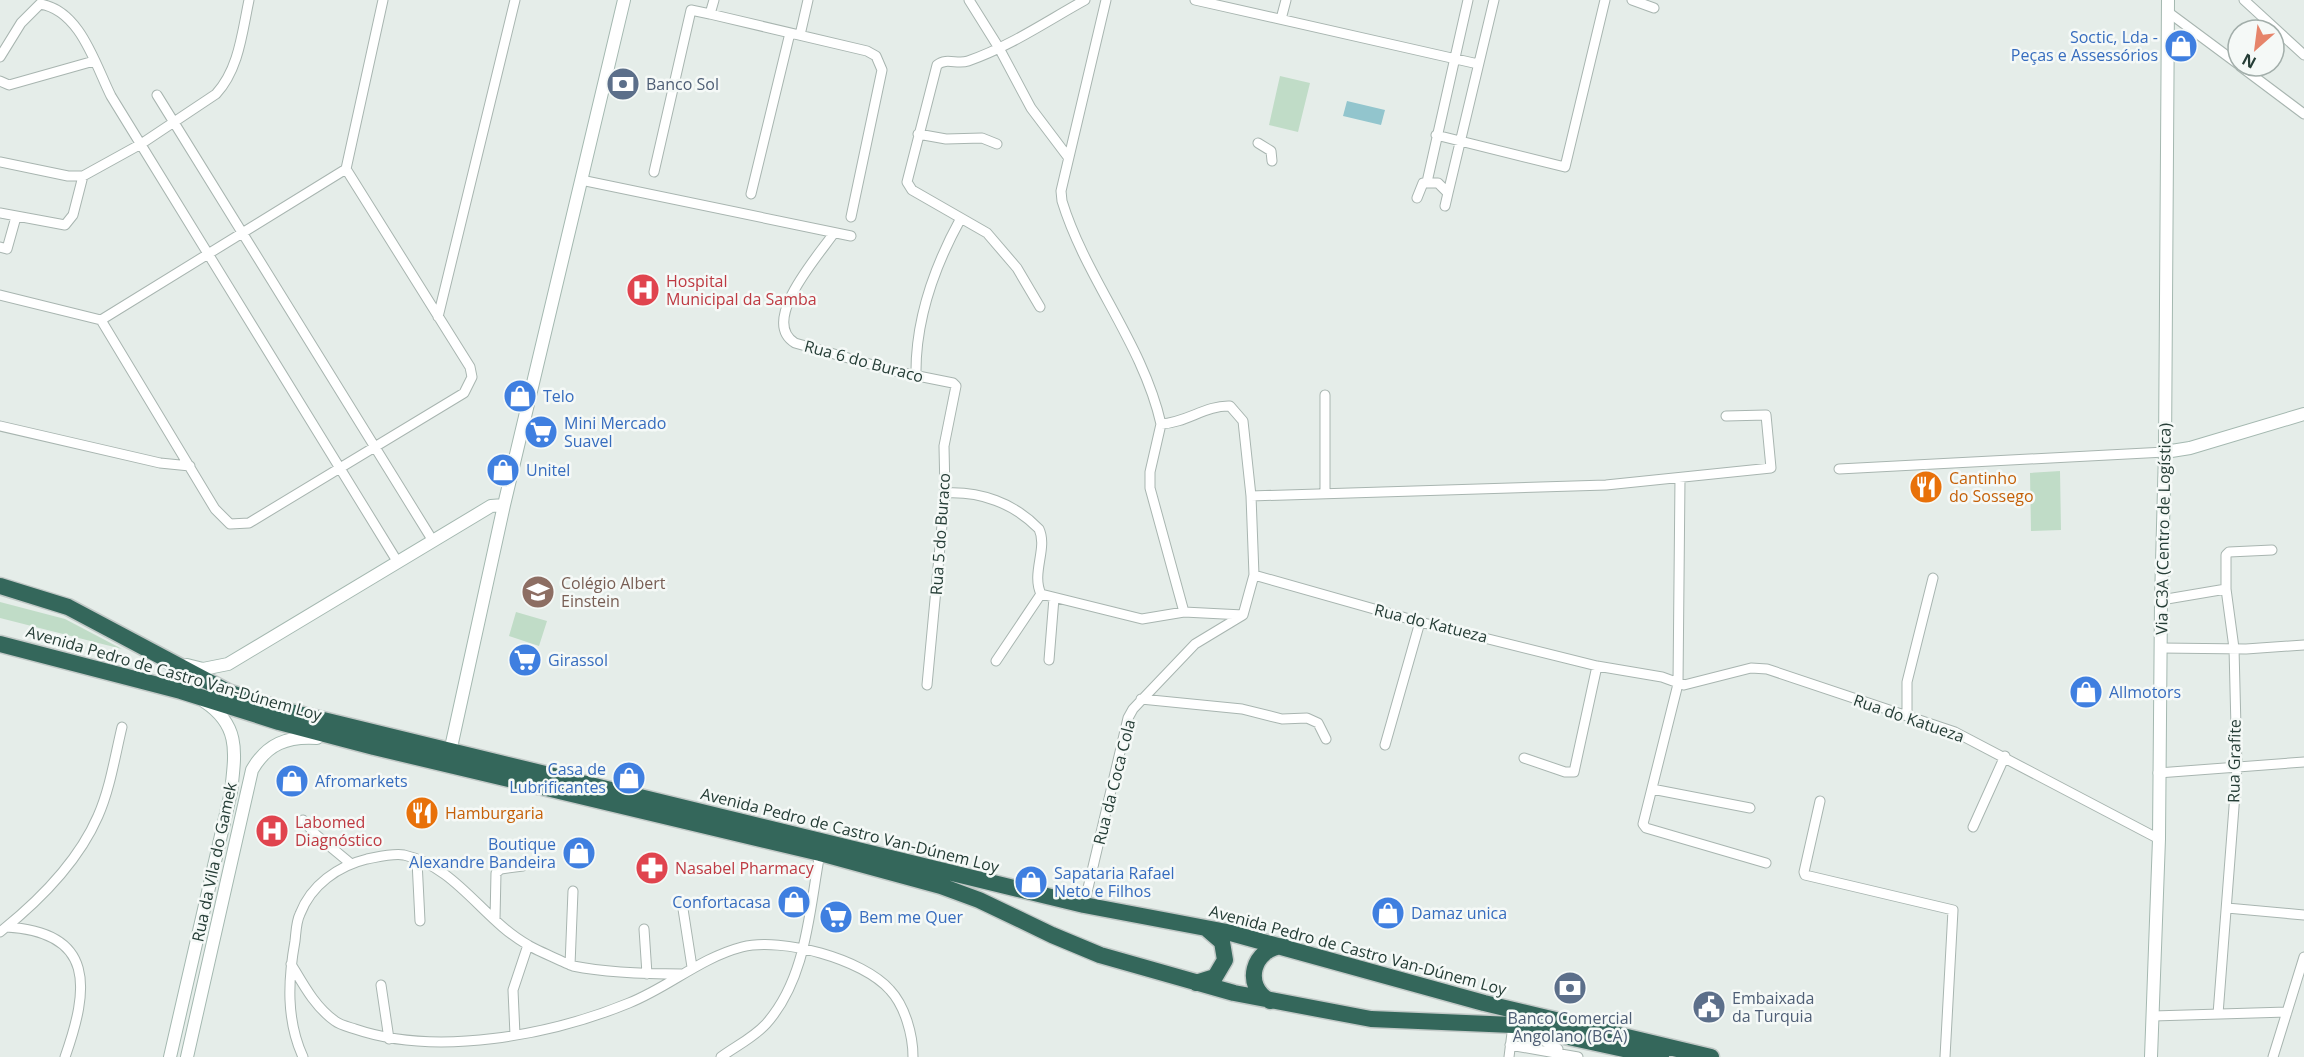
<svg xmlns="http://www.w3.org/2000/svg" width="2304" height="1057" font-family="'Open Sans',sans-serif">
<style>
.green{fill:#c0dcc7}
.water{fill:#92c5cd}
.lines{fill:none;stroke-linecap:round;stroke-linejoin:round}
.street-casing{stroke:#a8b5b0;stroke-width:11}
.secondary-casing{stroke:#a4b8b0;stroke-width:14}
.highway-casing{stroke:#c2c9c7;stroke-width:19}
.street{stroke:#fff;stroke-width:9}
.secondary{stroke:#fff;stroke-width:12}
.highway{stroke:#34675b;stroke-width:16}
.labels{text-anchor:middle;dominant-baseline:central;stroke-width:5;stroke-linejoin:round;paint-order:stroke}
.shop-label{font-size:16px;fill:#366cbe;stroke:#f5f9f7;text-anchor:start}
.service-label{font-size:16px;fill:#4e5e75;stroke:#f5f9f7;text-anchor:start}
.health-label{font-size:16px;fill:#be3a42;stroke:#f5f9f7;text-anchor:start}
.street-label{font-size:16px;fill:#253d36;stroke:#f5f9f7}
.food-label{font-size:16px;fill:#c56008;stroke:#f5f9f7;text-anchor:start}
.education-label{font-size:16px;fill:#785e54;stroke:#f5f9f7;text-anchor:start}
</style>
<rect width="100%" height="100%" fill="#e5ede9"/>
<path class="green" d="M 1280,76 L 1310,83 L 1298,132 L 1269,125 Z
M 2060,471 L 2061,530 L 2031,531 L 2030,473 Z
M 0,602 L 65,619 L 122,649 L 0,618 Z
M 516,612 L 547,621 L 539,646 L 509,636 Z"/>
<path class="water" d="M 1347,101 L 1385,110 L 1381,125 L 1343,116 Z"/>
<g class="lines">
<defs>
<path id="street" d="M 969,0 L 999,48 L 1031,108 L 1068,157
M 1195,0 L 1478,64
M 1632,0 L 1654,8
M 2244,0 L 2304,55
M 2168,12 L 2238,64
M 710,14 L 714,0
M 1281,19 L 1286,0
M 800,35 L 808,0
M 0,57 L 21,23 L 40,4 C 80,10 95,64 111,96 L 397,561
M 2240,66 L 2304,114
M 0,81 L 9,85 L 94,61
M 157,95 L 433,541
M 918,134 L 946,139 L 982,138 L 997,144
M 1436,135 L 1565,167 L 1605,0
M 1258,143 L 1271,151 L 1272,161
M 0,162 L 68,176 L 83,176 L 141,144 L 216,94 C 239,69 242,33 249,0
M 654,172 L 691,10 L 710,14 L 867,51 L 876,56 L 882,70 L 851,217
M 581,180 L 851,236
M 1427,182 L 1468,0
M 1448,193 L 1494,0
M 751,194 L 790,33
M 1417,198 L 1423,183 L 1438,183 L 1448,193 L 1445,206
M 0,213 L 65,225 L 73,215 L 83,176
M 834,233 C 819,255 759,321 795,343 L 898,372 L 953,383 L 956,386 L 944,446 L 945,493 L 927,685
M 0,247 L 7,249 L 16,217
M 0,295 L 101,320 L 215,509 L 230,524 L 249,523 L 464,393 L 472,377 L 470,367 L 346,169 L 383,0
M 1040,307 L 1017,268 L 987,233 L 912,190 L 907,182 L 937,65 C 947,57 957,65 968,61 C 1009,47 1047,21 1085,0
M 438,317 L 515,0
M 101,320 L 346,169
M 916,376 C 915,320 934,267 961,218
M 1161,424 L 1150,472 L 1150,488 L 1184,612
M 0,426 L 160,463 L 190,466
M 1839,469 L 2165,452
M 1680,478 L 1678,684 L 1643,824 L 1646,828 L 1766,863
M 945,493 C 980,491 1014,503 1039,529 C 1048,548 1031,573 1041,594 L 1142,619 L 1184,612 L 1243,615
M 1325,493 L 1325,395
M 1251,496 L 1606,485 L 1771,468 L 1766,415 L 1726,416
M 1254,575 L 1420,622 L 1597,666 L 1662,677 L 1684,685 L 1751,668 L 1767,669 L 1955,732 L 2159,839
M 2161,600 L 2226,589
M 2161,648 L 2246,649 L 2304,645
M 1049,660 L 1054,598
M 996,661 L 1041,594
M 1141,699 L 1242,709 L 1282,719 L 1307,718 L 1318,723 L 1326,739
M 1907,715 L 1907,682 L 1933,578
M 1385,745 L 1420,622
M 1524,758 L 1565,772 L 1574,772 L 1597,666
M 2158,773 L 2304,762
M 1652,789 L 1750,808
M 1820,801 L 1804,872 L 1805,875 L 1953,910 L 1945,1057
M 303,820 L 315,834 L 350,863
M 1973,827 L 2005,756
M 417,861 L 420,921
M 1084,905 L 1128,718 L 1133,709 L 1195,644 L 1243,615 L 1254,575 L 1251,496 L 1243,421 L 1230,406 C 1206,405 1186,423 1161,424 C 1143,344 1086,279 1062,201 L 1061,191 L 1106,0
M 2227,908 L 2304,915
M 683,909 L 692,967
M 495,919 L 496,873 L 501,869 L 523,866
M 6,927 C 96,932 89,989 65,1057
M 644,929 L 647,974
M 0,932 C 39,901 78,862 98,816 C 110,789 115,756 122,727
M 291,964 C 303,984 315,1007 335,1021 C 340,1025 349,1027 355,1029 C 437,1057 551,1035 629,1003 C 669,987 700,958 742,947 C 782,937 863,959 890,990 C 905,1006 913,1035 913,1057
M 570,965 L 573,891
M 381,985 L 389,1039
M 2218,1014 L 2237,768 L 2234,648 L 2226,589 L 2226,555 L 2229,552 L 2272,550
M 2153,1016 L 2287,1012
M 1529,1032 L 1558,1049
M 515,1035 L 513,990 L 528,945
M 1510,1045 L 1578,1057
M 303,1057 C 286,1020 288,980 295,941 C 296,933 296,922 300,914 C 311,885 338,866 367,859 C 378,857 393,853 404,855 C 457,867 483,920 528,945 C 532,948 570,965 573,966 C 608,973 646,974 682,974
M 721,1057 C 736,1046 753,1038 766,1024 C 807,978 809,911 820,853
M 1509,1057 L 1513,1025
M 2273,1057 L 2304,957"/>
<path id="secondary" d="M 2165,452 L 2190,448 L 2304,414
M 187,665 L 203,669 L 228,664 L 491,506 L 504,505
M 450,752 L 504,505 L 624,0
M 170,1057 L 231,792 C 235,754 241,726 205,702
M 187,1057 L 252,770 C 267,744 287,736 317,738
M 2151,1057 L 2159,839 L 2161,600 L 2165,452 L 2168,0"/>
<path id="highway" d="M 0,586 L 68,607 L 228,692 L 278,709 L 1084,905 L 1227,932 L 1484,1003 L 1711,1057
M 0,644 L 181,691 L 279,722 L 374,747 L 820,853 L 941,886 L 979,900 L 1052,935 L 1100,955 L 1234,993 L 1371,1019 L 1513,1025 L 1661,1057
M 1196,983 L 1215,977 L 1225,960 L 1222,942 L 1207,929
M 1270,1001 C 1242,986 1253,948 1283,946"/>
</defs>
<use href="#street" class="street-casing"/>
<use href="#secondary" class="secondary-casing"/>
<use href="#highway" class="highway-casing"/>
<use href="#street" class="street"/>
<use href="#secondary" class="secondary"/>
<use href="#highway" class="highway"/>
</g>
<defs>
<symbol id="shop-disc" viewBox="-11 -11 22 22"><circle r="9.5" fill="#3f7fe0" stroke="#f5f9f7"/><path d="M-5-2.5h2.3a2.7 3.5 0 0 1 5.4 0H5L5.5 6h-11ZM-1.5-2.5h3a1.5 2.3 0 0 0-3 0Z" fill="#fff"/></symbol>
<symbol id="bank-disc" viewBox="-11 -11 22 22"><circle r="9.5" fill="#5c6f8a" stroke="#f5f9f7"/><path d="M-6-4H6V4H-6ZM0-2.3a2.3 2.3 0 1 0 0 4.6a2.3 2.3 0 1 0 0-4.6Z" fill="#fff"/></symbol>
<symbol id="hospital-disc" viewBox="-11 -11 22 22"><circle r="9.5" fill="#e0444e" stroke="#f5f9f7"/><path d="M-5-5h3v3.5h4V-5h3V5h-3V1.5h-4V5h-3Z" fill="#fff"/></symbol>
<symbol id="supermarket-disc" viewBox="-11 -11 22 22"><circle r="9.5" fill="#3f7fe0" stroke="#f5f9f7"/><path d="M-6-5.5h2.5l.6 2H6L4.5 2H-2.5L-4.4-4H-6ZM-1.5 3.2a1.3 1.3 0 1 0 .1 0ZM3 3.2a1.3 1.3 0 1 0 .1 0Z" fill="#fff"/></symbol>
<symbol id="restaurant-disc" viewBox="-11 -11 22 22"><circle r="9.5" fill="#e8710a" stroke="#f5f9f7"/><path d="M-5-6h1v4h1v-4h1v4h1v-4h1v5L-1.5 .5V6h-2V.5L-5-1ZM5-6V6H3V1.5H1.5Q1.5-4 5-6Z" fill="#fff"/></symbol>
<symbol id="university-disc" viewBox="-11 -11 22 22"><circle r="9.5" fill="#8d6e63" stroke="#f5f9f7"/><path d="M0-5L7-2L0 1L-7-2ZM-4 1L0 2.5L4 1V4Q0 6-4 4Z" fill="#fff"/></symbol>
<symbol id="pharmacy-disc" viewBox="-11 -11 22 22"><circle r="9.5" fill="#e0444e" stroke="#f5f9f7"/><path d="M-2-6h4v4h4v4h-4v4h-4v-4h-4v-4h4Z" fill="#fff"/></symbol>
<symbol id="civic-disc" viewBox="-11 -11 22 22"><circle r="9.5" fill="#5c6f8a" stroke="#f5f9f7"/><path d="M-.6-6.5H3V-4.5H.6V-3L4-1V1h2V6H-6V1h2V-1L-.6-3ZM-1.2 2.5V6h2.4V2.5Z" fill="#fff"/></symbol>
</defs>
<g fill-rule="evenodd">
<use href="#shop-disc" x="2162" y="27" width="38" height="38"/>
<use href="#bank-disc" x="604" y="65" width="38" height="38"/>
<use href="#hospital-disc" x="624" y="271" width="38" height="38"/>
<use href="#shop-disc" x="501" y="377" width="38" height="38"/>
<use href="#supermarket-disc" x="522" y="413" width="38" height="38"/>
<use href="#shop-disc" x="484" y="451" width="38" height="38"/>
<use href="#restaurant-disc" x="1907" y="468" width="38" height="38"/>
<use href="#university-disc" x="519" y="573" width="38" height="38"/>
<use href="#supermarket-disc" x="506" y="641" width="38" height="38"/>
<use href="#shop-disc" x="2067" y="673" width="38" height="38"/>
<use href="#shop-disc" x="610" y="759" width="38" height="38"/>
<use href="#shop-disc" x="273" y="762" width="38" height="38"/>
<use href="#restaurant-disc" x="403" y="794" width="38" height="38"/>
<use href="#hospital-disc" x="253" y="812" width="38" height="38"/>
<use href="#shop-disc" x="560" y="834" width="38" height="38"/>
<use href="#pharmacy-disc" x="633" y="849" width="38" height="38"/>
<use href="#shop-disc" x="1012" y="863" width="38" height="38"/>
<use href="#shop-disc" x="775" y="883" width="38" height="38"/>
<use href="#shop-disc" x="1369" y="894" width="38" height="38"/>
<use href="#supermarket-disc" x="817" y="898" width="38" height="38"/>
<use href="#bank-disc" x="1551" y="969" width="38" height="38"/>
<use href="#civic-disc" x="1690" y="988" width="38" height="38"/>
</g>
<g class="labels">
<g class="shop-label">
<text x="2158" y="37" text-anchor="end">Soctic, Lda -<tspan x="2158" dy="18">Peças e Assessórios</tspan></text>
<text x="543" y="396">Telo</text>
<text x="564" y="423">Mini Mercado<tspan x="564" dy="18">Suavel</tspan></text>
<text x="526" y="470">Unitel</text>
<text x="548" y="660">Girassol</text>
<text x="2109" y="692">Allmotors</text>
<text x="606" y="769" text-anchor="end">Casa de<tspan x="606" dy="18">Lubrificantes</tspan></text>
<text x="315" y="781">Afromarkets</text>
<text x="556" y="844" text-anchor="end">Boutique<tspan x="556" dy="18">Alexandre Bandeira</tspan></text>
<text x="1054" y="873">Sapataria Rafael<tspan x="1054" dy="18">Neto e Filhos</tspan></text>
<text x="771" y="902" text-anchor="end">Confortacasa</text>
<text x="1411" y="913">Damaz unica</text>
<text x="859" y="917">Bem me Quer</text>
</g>
<g class="service-label">
<text x="646" y="84">Banco Sol</text>
<text x="1732" y="998">Embaixada<tspan x="1732" dy="18">da Turquia</tspan></text>
<text x="1570" y="1018" text-anchor="middle">Banco Comercial<tspan x="1570" dy="18">Angolano (BCA)</tspan></text>
</g>
<g class="health-label">
<text x="666" y="281">Hospital<tspan x="666" dy="18">Municipal da Samba</tspan></text>
<text x="295" y="822">Labomed<tspan x="295" dy="18">Diagnóstico</tspan></text>
<text x="675" y="868">Nasabel Pharmacy</text>
</g>
<g class="street-label">
<text transform="translate(864 361) rotate(15)">Rua 6 do Buraco</text>
<text transform="translate(2163 529) rotate(-89)">Via C3A (Centro de Logística)</text>
<text transform="translate(940 534) rotate(-86)">Rua 5 do Buraco</text>
<text transform="translate(1431 623) rotate(14)">Rua do Katueza</text>
<text transform="translate(174 673) rotate(16)">Avenida Pedro de Castro Van-Dúnem Loy</text>
<text transform="translate(1909 718) rotate(19)">Rua do Katueza</text>
<text transform="translate(2234 761) rotate(-89)">Rua Grafite</text>
<text transform="translate(1114 782) rotate(-76)">Rua da Coca Cola</text>
<text transform="translate(850 830) rotate(14)">Avenida Pedro de Castro Van-Dúnem Loy</text>
<text transform="translate(214 862) rotate(-78)">Rua da Vila do Gamek</text>
<text transform="translate(1358 950) rotate(15)">Avenida Pedro de Castro Van-Dúnem Loy</text>
</g>
<g class="food-label">
<text x="1949" y="478">Cantinho<tspan x="1949" dy="18">do Sossego</tspan></text>
<text x="445" y="813">Hamburgaria</text>
</g>
<g class="education-label">
<text x="561" y="583">Colégio Albert<tspan x="561" dy="18">Einstein</tspan></text>
</g>
</g>
<g transform="translate(2256 48) rotate(208)"><circle r="28" fill="#f5f9f7" stroke="#a2aeaa" stroke-width="1.5"/>
<path d="M0-4.5L10 22L0 15L-10 22Z" fill="#e6846a"/>
<text y="-9" font-size="16" font-weight="bold" text-anchor="middle" fill="#253d36">N</text>
</g>
</svg>
